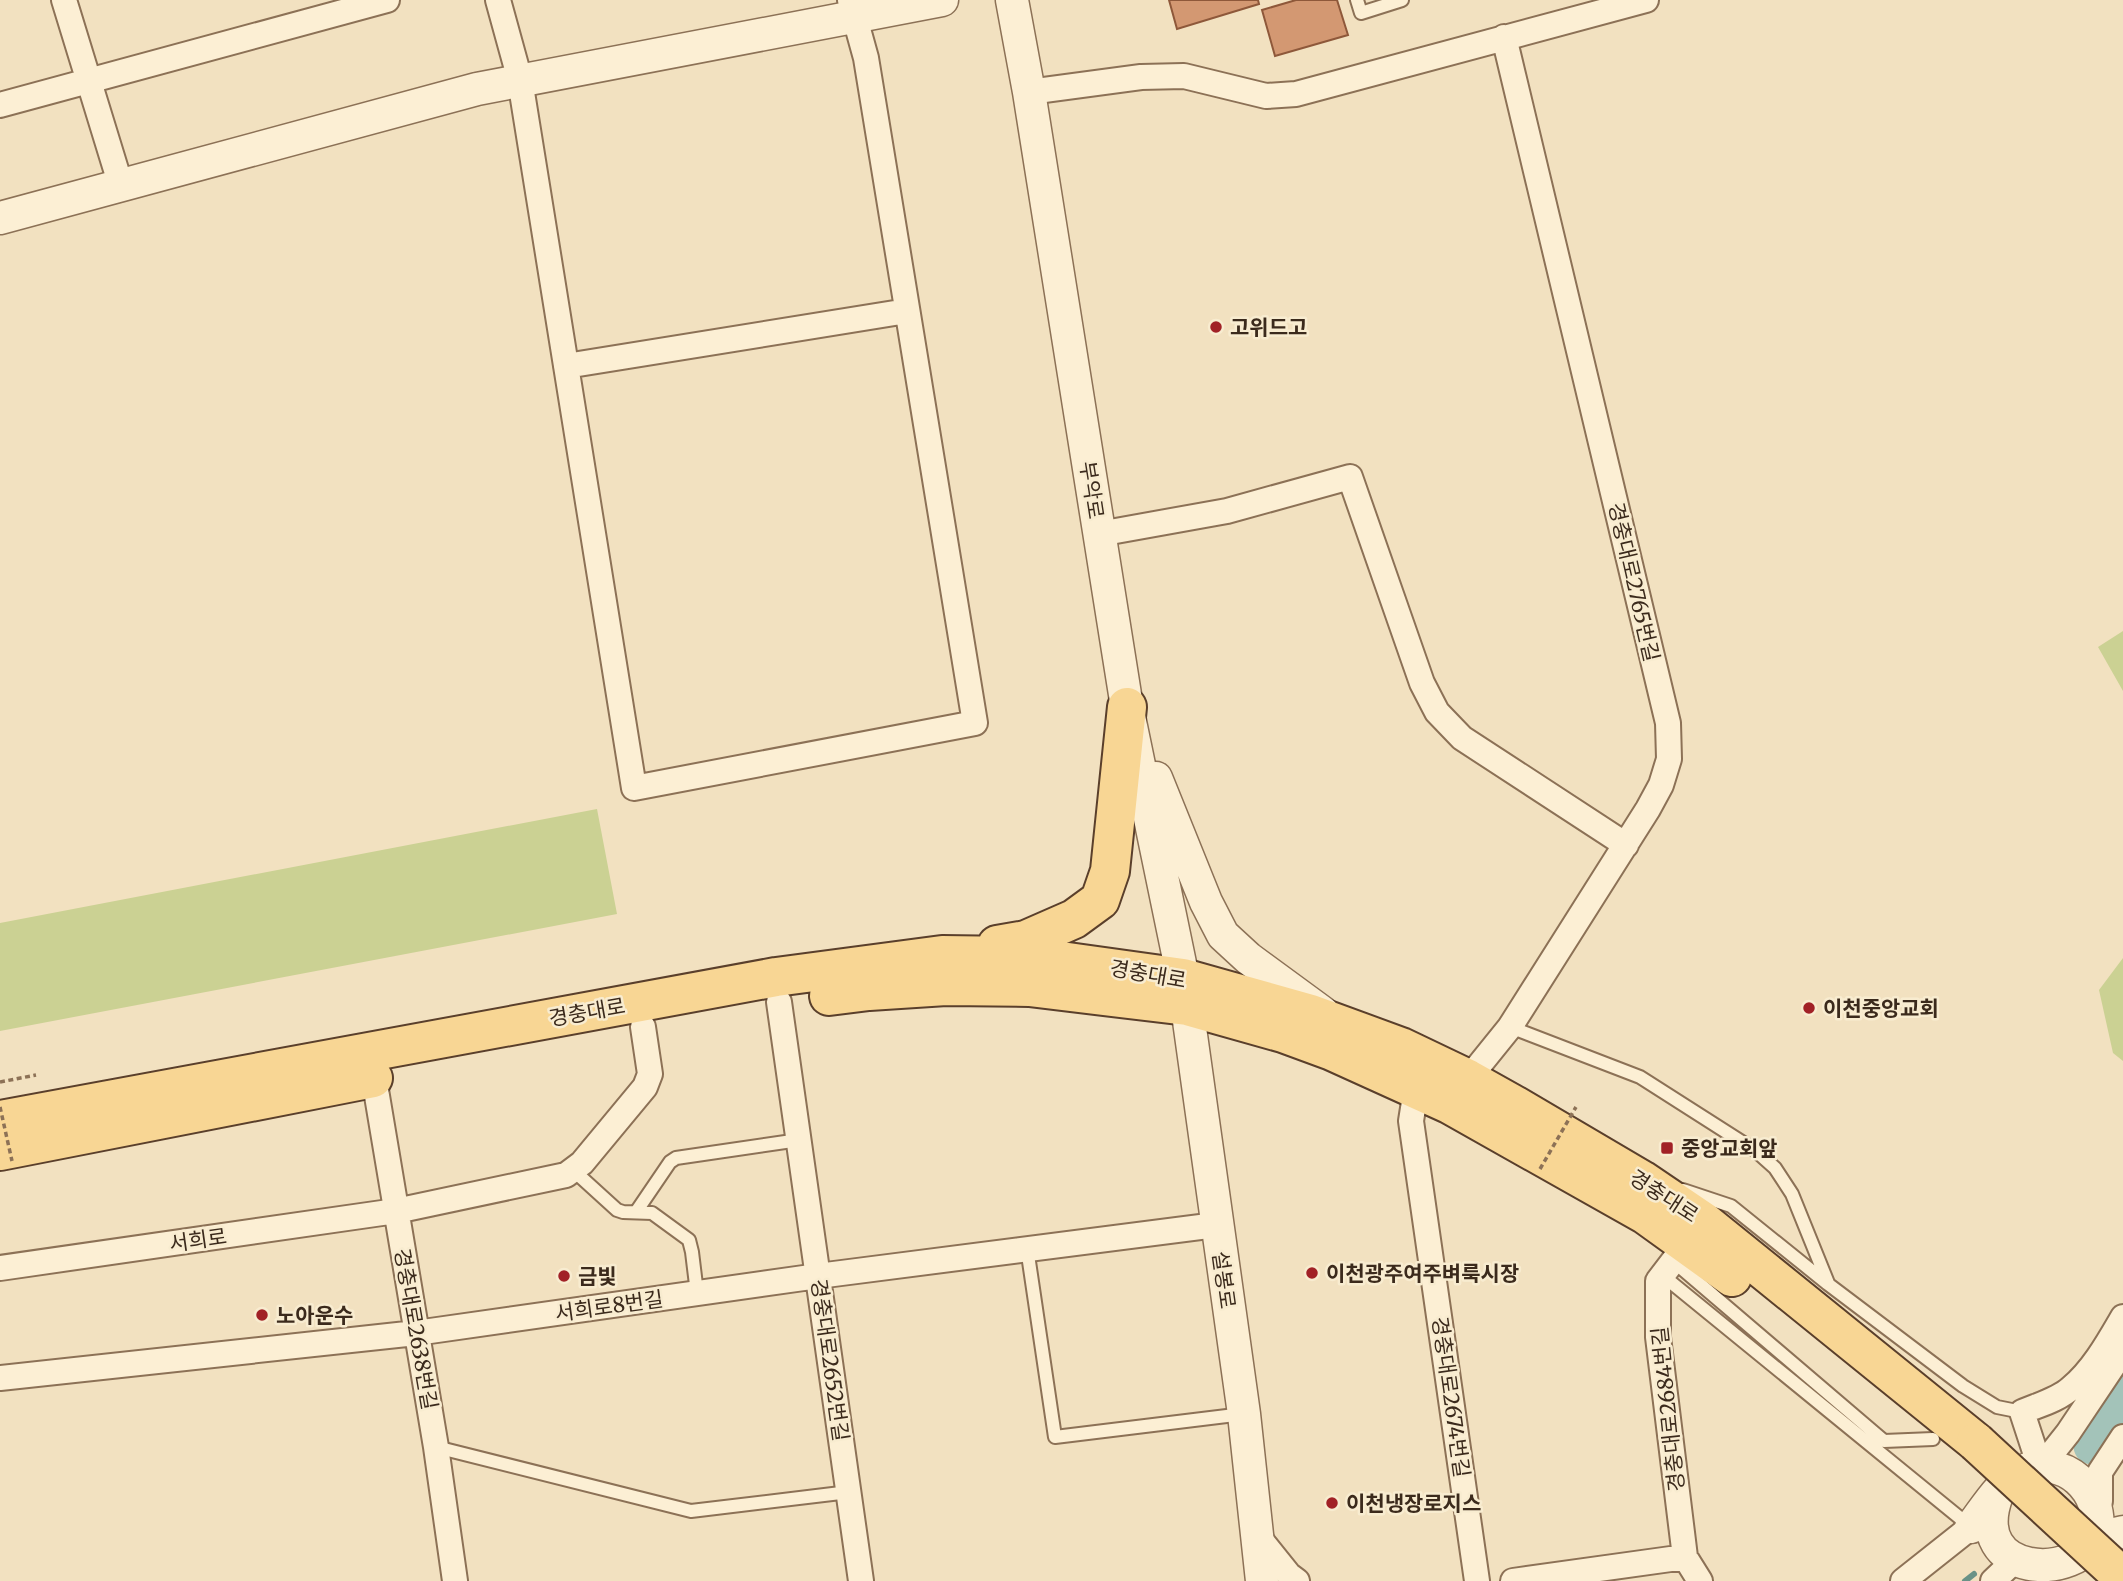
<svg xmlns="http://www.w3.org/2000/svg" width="2123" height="1581" font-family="Merriweather,'Noto Sans KR',serif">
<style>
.green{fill:#cbd193}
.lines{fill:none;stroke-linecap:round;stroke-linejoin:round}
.stream{stroke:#699287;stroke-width:6}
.river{stroke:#a3c3b9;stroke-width:37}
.building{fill:#d39872;stroke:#8e583a;stroke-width:2}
.service-casing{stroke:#8c7156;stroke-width:16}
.minor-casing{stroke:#8c7156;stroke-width:28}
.tertiary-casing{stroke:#8c7156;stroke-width:35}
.primary-casing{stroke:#5a3f2b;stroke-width:42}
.path{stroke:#8c7156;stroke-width:3.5;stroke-dasharray:5 3.5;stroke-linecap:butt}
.service{stroke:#fcefd4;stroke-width:12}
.minor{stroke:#fcefd4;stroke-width:24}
.tertiary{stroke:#fcefd4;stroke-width:32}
.primary{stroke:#f8d694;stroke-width:38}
.primary-bridge-casing{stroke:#5a3f2b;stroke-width:42;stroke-linecap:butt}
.path-bridge{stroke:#8c7156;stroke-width:3.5;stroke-dasharray:5 3.5;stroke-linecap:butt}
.primary-bridge{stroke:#f8d694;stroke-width:38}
.poi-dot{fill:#a12126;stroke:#f8ecd0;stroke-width:2.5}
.labels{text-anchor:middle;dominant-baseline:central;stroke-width:5;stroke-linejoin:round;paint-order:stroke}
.poi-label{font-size:21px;font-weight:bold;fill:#3b2a1c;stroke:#f8ecd0;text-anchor:start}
.street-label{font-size:21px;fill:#3b2a1c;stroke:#f8ecd0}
</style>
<rect width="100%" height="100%" fill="#f2e1c0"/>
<path class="green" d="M 2123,631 L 2123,691 L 2098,647 Z
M 597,809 L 617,914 L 0,1031 L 0,923 Z
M 2123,958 L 2123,1061 L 2113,1053 L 2099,990 Z"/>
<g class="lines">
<path class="stream" d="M 1965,1581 L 1974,1574"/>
<path class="river" d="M 2092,1446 L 2123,1393"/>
</g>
<path class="building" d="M 1169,0 L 1258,0 L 1259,4 L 1177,29 Z
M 1296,0 L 1337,0 L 1348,35 L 1275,56 L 1262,10 Z"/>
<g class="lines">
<defs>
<path id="service" d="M 1357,0 L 1361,13 L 1402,0
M 1510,1027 L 1640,1077 L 1756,1151 L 1775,1168 L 1792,1194 L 1828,1283
M 573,1170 L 617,1210 L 623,1212 L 652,1213 L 689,1240 L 692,1252 L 697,1293
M 1683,1190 L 1731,1206 L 1828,1284 L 1963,1386 L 1997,1407 L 2022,1412
M 636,1212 L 670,1162 L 676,1158 L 799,1140
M 1027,1248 L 1055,1437 L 1243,1414
M 1673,1261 L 1884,1441 L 1933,1439
M 1662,1275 L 1971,1527
M 436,1447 L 691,1511 L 849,1492"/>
<path id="minor" d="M 64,0 L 121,186
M 498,0 L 520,80 L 634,788 L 975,723 L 866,58 L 850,0
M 1029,92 L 1141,77 L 1184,76 L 1266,96 L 1296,94 L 1646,0
M 0,105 L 387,0
M 566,366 L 907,311
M 1099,534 L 1227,511 L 1350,477 L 1422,683 L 1437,712 L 1462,738 L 1626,845
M 779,1002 L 861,1581
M 374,1078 L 436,1447 L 455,1581
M 1468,1079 L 1510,1027 L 1648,809 L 1661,785 L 1669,759 L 1668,723 L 1504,37
M 1416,1089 L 1411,1121 L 1477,1581
M 1687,1243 L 1658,1281 L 1658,1337 L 1685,1557 L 1700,1581
M 0,1268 L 396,1211 L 566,1175 L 582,1163 L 645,1087 L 650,1074 L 643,1027
M 0,1378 L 416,1333 L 818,1276 L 1216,1225
M 2040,1467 L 2022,1412 C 2038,1405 2058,1400 2071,1388 C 2093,1370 2109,1341 2123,1317
M 2041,1467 L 2068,1433 L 2123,1351
M 2100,1501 L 2100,1472 L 2123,1437
M 1256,1534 L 1289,1575 L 1297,1581
M 1513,1581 L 1685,1557
M 1903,1581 L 1971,1527
M 1993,1581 L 2012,1563"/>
<path id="tertiary" d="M 1012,0 L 1029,92 L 1127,707 L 1183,978 L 1244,1414 L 1262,1581
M 0,218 L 477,89 L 942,0
M 1156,778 L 1206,902 L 1223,935 L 1248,958 L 1323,1013
M 1971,1527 C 1985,1509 2000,1483 2021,1472 C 2063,1451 2106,1492 2096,1535 C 2080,1581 1966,1579 1997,1495
M 2096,1538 L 2123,1532"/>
<path id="primary" d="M 997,945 L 1026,940 L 1074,919 L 1100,900 L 1110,871 L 1127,707
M 829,996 L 869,991 L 946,986 L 1029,987 L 1187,1006 L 1283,1033 L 1332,1051 L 1449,1104 L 1646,1215 L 1732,1277
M 0,1120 L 776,977 L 942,955 L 1025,956 L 1183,978 L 1311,1014 L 1401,1047 L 1468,1079 L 1518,1107 L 1642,1180 L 1704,1222 L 1976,1442
M 0,1151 L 373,1078"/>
</defs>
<use href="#service" class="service-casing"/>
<use href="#minor" class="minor-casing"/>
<use href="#tertiary" class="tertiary-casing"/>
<use href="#primary" class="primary-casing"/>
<path class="path" d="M 0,1082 L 36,1075"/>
<use href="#service" class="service"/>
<use href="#minor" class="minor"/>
<use href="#tertiary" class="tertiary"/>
<use href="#primary" class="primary"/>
<defs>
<path id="primary-bridge" d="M 1976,1442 L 2118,1573"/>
</defs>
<use href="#primary-bridge" class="primary-bridge-casing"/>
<path class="path-bridge" d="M 0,1107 L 12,1161
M 1540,1169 L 1576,1107"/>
<use href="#primary-bridge" class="primary-bridge"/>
</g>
<g class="poi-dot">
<circle cx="1216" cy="327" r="7"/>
<circle cx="1809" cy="1008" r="7"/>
<rect x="1660" y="1141" width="14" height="14" rx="3.5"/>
<circle cx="1312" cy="1273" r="7"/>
<circle cx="564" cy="1276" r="7"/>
<circle cx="262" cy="1315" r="7"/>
<circle cx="1332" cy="1503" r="7"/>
</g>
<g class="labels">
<g class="poi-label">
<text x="1230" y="327">고위드고</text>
<text x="1823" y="1008">이천중앙교회</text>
<text x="1681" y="1148">중앙교회앞</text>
<text x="1326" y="1273">이천광주여주벼룩시장</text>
<text x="578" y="1276">금빛</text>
<text x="276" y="1315">노아운수</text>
<text x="1346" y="1503">이천냉장로지스</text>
</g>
<g class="street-label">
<text transform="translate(1092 490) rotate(81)">부악로</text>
<text transform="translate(1634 582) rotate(77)">경충대로2765번길</text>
<text transform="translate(1148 974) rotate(10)">경충대로</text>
<text transform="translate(587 1012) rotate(-10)">경충대로</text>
<text transform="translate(1664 1196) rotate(33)">경충대로</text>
<text transform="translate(198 1240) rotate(-8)">서희로</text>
<text transform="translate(1224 1280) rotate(82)">설봉로</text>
<text transform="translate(609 1306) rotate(-8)">서희로8번길</text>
<text transform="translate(416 1329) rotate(80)">경충대로2638번길</text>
<text transform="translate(830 1360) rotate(82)">경충대로2652번길</text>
<text transform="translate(1451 1397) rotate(82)">경충대로2674번길</text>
<text transform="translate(1668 1409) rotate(-96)">경충대로2684번길</text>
</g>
</g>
</svg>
